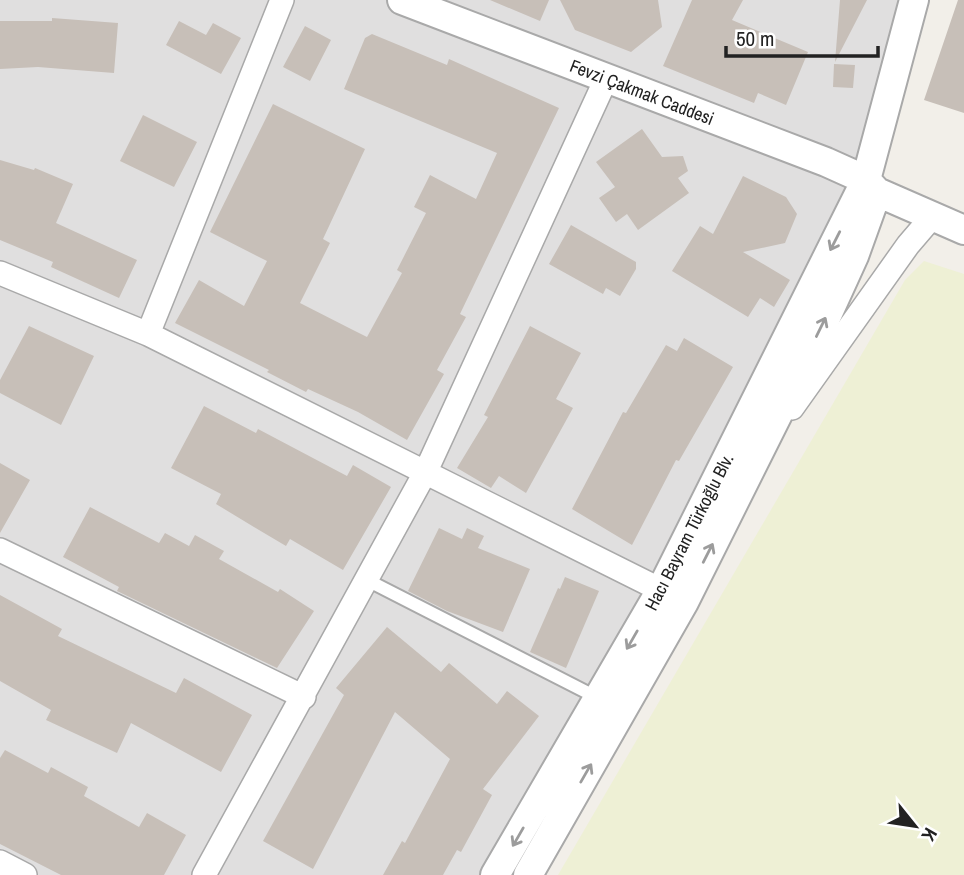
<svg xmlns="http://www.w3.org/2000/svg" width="964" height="875" font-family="'Archivo Narrow',sans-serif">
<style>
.residential{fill:#e0dfdf}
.farmland{fill:#eef0d5}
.building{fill:#c7bfb8}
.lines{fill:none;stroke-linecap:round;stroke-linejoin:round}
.service-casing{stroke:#a9a9a9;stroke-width:16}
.minor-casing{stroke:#a9a9a9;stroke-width:26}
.tertiary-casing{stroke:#a9a9a9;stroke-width:32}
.service{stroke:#fff;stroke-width:12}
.minor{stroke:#fff;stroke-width:23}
.tertiary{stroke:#fff;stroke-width:28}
.oneway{stroke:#9c9c9c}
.labels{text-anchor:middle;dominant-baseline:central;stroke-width:5;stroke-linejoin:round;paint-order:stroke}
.street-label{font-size:18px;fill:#222;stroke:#fff}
</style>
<rect width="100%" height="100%" fill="#f2efe9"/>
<path class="residential" d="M 0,0 L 914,0 L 888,154 L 489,875 L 0,875 Z"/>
<path class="farmland" d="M 924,261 L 964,274 L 964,875 L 558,875 L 905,280 Z"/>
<path class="building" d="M 490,0 L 549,0 L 540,21 Z
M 560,0 L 658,0 L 662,27 L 631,52 L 575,30 Z
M 692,0 L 743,0 L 732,20 L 808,52 L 786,105 L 758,93 L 754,103 L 663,66 Z
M 840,0 L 867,0 L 835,62 Z
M 958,0 L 964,0 L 964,113 L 924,100 Z
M 52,18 L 118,23 L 114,73 L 38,67 L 0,69 L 0,21 L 52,21 Z
M 179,21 L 206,35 L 213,23 L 241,38 L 221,74 L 166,45 Z
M 305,26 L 331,40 L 310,81 L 283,67 Z
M 372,34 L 447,65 L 449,59 L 559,108 L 460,314 L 466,317 L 437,370 L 444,374 L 407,440 L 358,412 L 308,389 L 306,392 L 267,372 L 269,370 L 175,323 L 199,280 L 244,306 L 267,261 L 210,232 L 273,104 L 365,149 L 323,239 L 330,243 L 300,303 L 351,329 L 367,337 L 402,273 L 397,270 L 426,213 L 414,207 L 430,175 L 476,199 L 497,153 L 344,89 L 365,38 Z
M 834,64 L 855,65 L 853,88 L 833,87 Z
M 143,115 L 197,142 L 174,187 L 120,161 Z
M 642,129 L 662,157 L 683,156 L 688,171 L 678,178 L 689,193 L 638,230 L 627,214 L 616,222 L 599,198 L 615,187 L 596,162 Z
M 0,160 L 34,170 L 35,168 L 73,184 L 56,223 L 137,260 L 119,298 L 51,267 L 53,262 L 0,240 Z
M 743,176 L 786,197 L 797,214 L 785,243 L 743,252 L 790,280 L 774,307 L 760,298 L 748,317 L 672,271 L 700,226 L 713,234 Z
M 571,225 L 636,262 L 636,269 L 620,296 L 606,288 L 603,294 L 549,264 Z
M 29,326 L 94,356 L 61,425 L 0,393 L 0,380 Z
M 530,326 L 581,353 L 556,399 L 573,408 L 526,493 L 499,476 L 491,488 L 457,468 L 488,417 L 484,415 Z
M 684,338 L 733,367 L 679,461 L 676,460 L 632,545 L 572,509 L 623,412 L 626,413 L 666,345 L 677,351 Z
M 204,406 L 256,433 L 258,429 L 347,476 L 353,465 L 391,487 L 343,570 L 290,539 L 286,546 L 259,530 L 216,504 L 221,494 L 171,468 Z
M 0,463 L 30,480 L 0,533 Z
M 90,507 L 159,543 L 165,533 L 189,546 L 195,535 L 224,551 L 219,559 L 278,592 L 280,589 L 314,611 L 277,668 L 117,591 L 119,587 L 63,557 Z
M 439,528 L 462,539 L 467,528 L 484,536 L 478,548 L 530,569 L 503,632 L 447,611 L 408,591 Z
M 565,577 L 599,591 L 566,668 L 530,652 L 558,588 L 560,589 Z
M 0,595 L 62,629 L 58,636 L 176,693 L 184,678 L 252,715 L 221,772 L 131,723 L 117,753 L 46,720 L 51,710 L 0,681 Z
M 387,627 L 441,672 L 449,663 L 497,704 L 507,691 L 539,716 L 483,789 L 492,795 L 461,852 L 457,850 L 443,875 L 383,875 L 402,841 L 405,843 L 450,759 L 395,712 L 313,869 L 263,841 L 344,695 L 336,688 Z
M 5,750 L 48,773 L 51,767 L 88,787 L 84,796 L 139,827 L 147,813 L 186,835 L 164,875 L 61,875 L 0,844 L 0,758 Z"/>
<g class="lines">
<defs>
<path id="service" d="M 367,580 L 598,698"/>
<path id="minor" d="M 0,273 L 148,334 L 675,597
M 148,334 L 282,0
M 792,408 L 908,245 L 932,217
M 0,550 L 304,697
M 0,862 L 25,875
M 204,875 L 426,471 L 606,79"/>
<path id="tertiary" d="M 402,0 L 826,162 L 866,180 L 877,192 L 964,230
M 495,875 L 661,590 L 866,180 L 914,0
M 528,875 L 684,602 L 824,322 L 854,256 L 877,192"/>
</defs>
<use href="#service" class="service-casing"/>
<use href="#minor" class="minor-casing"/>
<use href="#tertiary" class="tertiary-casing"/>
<use href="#service" class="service"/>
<use href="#minor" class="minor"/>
<use href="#tertiary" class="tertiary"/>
</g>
<defs><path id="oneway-shaft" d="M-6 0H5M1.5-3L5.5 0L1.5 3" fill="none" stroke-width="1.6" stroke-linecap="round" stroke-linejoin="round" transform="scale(1.75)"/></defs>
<g class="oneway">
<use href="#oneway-shaft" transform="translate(835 241) rotate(117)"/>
<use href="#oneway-shaft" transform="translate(821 327) rotate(-64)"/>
<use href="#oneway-shaft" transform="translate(708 553) rotate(-63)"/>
<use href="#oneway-shaft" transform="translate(632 640) rotate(120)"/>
<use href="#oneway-shaft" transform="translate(586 773) rotate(-60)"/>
<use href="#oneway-shaft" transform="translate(518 837) rotate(120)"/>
</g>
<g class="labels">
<g class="street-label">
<text transform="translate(642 92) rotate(21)">Fevzi Çakmak Caddesi</text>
<text transform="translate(689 532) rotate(-63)">Hacı Bayram Türkoğlu Blv.</text>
</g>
</g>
<g transform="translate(915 826) rotate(120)" stroke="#ffffff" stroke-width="5" paint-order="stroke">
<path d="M0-5L12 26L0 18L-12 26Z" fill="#222222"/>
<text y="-10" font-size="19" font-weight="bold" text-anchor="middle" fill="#222222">K</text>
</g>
<path d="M726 46v10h152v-10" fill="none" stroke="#222222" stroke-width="3.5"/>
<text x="736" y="46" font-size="21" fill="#222222" stroke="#ffffff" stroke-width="5" paint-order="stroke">50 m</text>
</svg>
